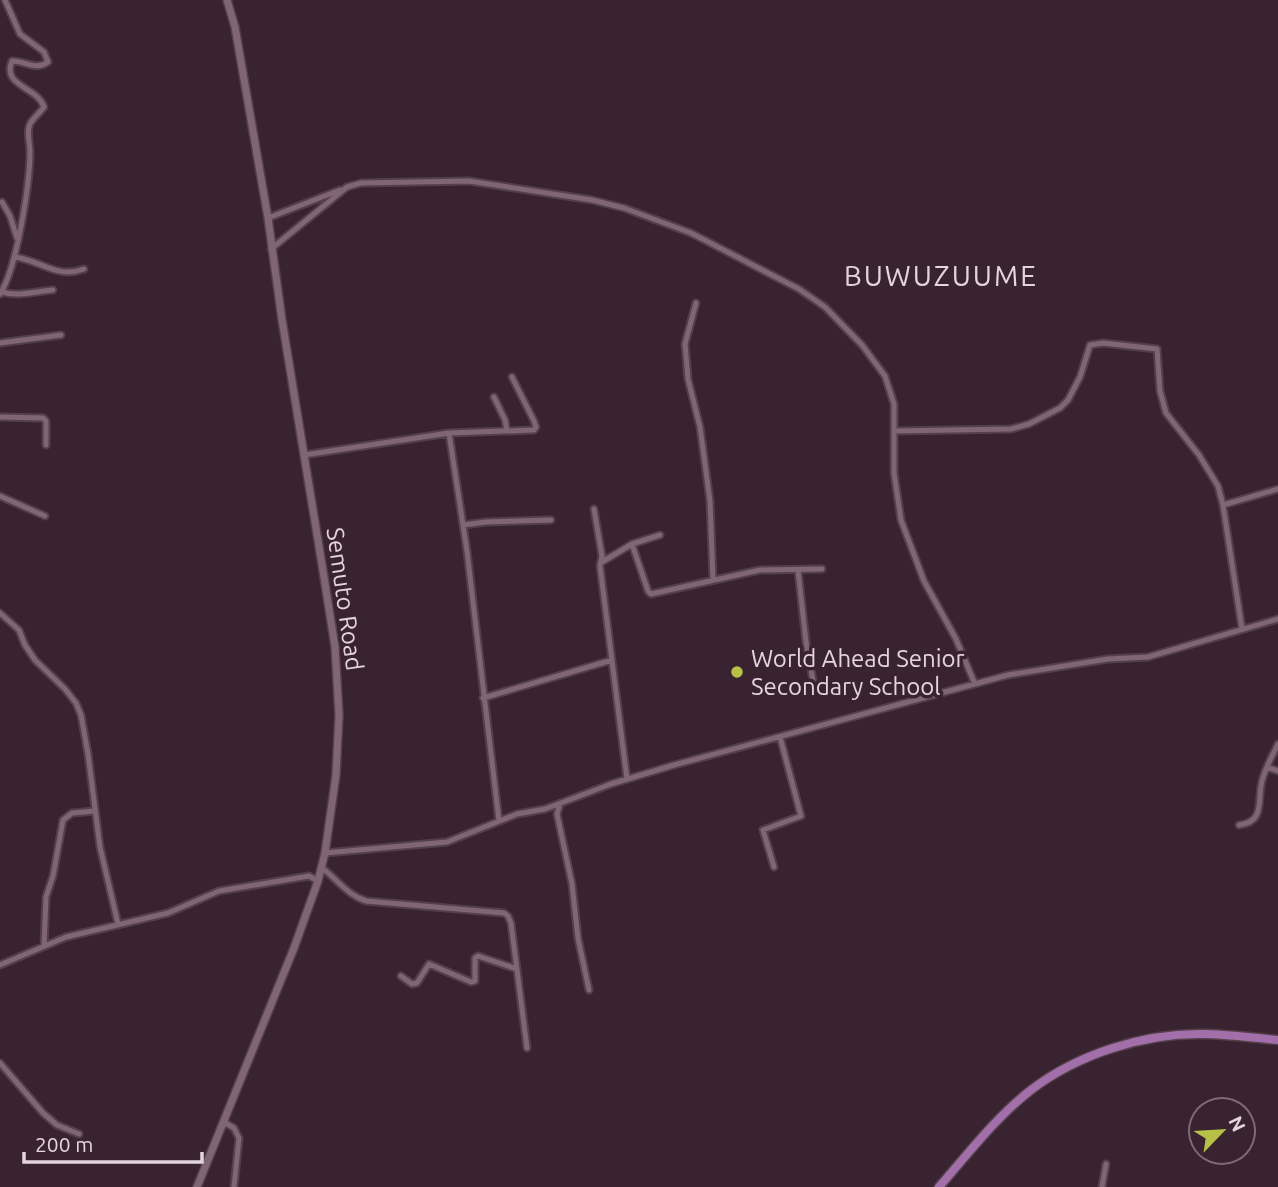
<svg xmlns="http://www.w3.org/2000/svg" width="1278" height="1187" font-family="Ubuntu,sans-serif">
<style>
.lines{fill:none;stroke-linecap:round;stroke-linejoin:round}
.street-casing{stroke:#53404b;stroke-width:9}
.secondary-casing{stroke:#53404b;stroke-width:10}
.primary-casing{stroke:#53404b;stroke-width:11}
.street{stroke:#806574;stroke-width:5}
.secondary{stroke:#806574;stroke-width:7}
.primary{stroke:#a26faa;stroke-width:8}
.poi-dot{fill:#b8c147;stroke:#3a2330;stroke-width:2.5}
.labels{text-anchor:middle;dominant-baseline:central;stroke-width:7;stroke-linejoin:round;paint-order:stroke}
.street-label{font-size:24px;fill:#e4d4dd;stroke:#3a2330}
.poi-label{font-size:24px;fill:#e4d4dd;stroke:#3a2330;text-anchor:start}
.quarter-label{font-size:28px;letter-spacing:2px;fill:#e4d4dd;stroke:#3a2330}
</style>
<rect width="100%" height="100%" fill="#3a2330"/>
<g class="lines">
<defs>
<path id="street" d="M 2,202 L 10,216 L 17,238
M 268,218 L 340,190
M 271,249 L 347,187 L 361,183 L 469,181 L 592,200 L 624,208 L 691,233 L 799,289 L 825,307 L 862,345 L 885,376 L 894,404 L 894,473 L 901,520 L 924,581 L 956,639 L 975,684
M 15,257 C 42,261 57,279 84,269
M 2,292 C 19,297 36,291 53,290
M 0,294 C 17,268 30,183 30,151 C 30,143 26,132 30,124 C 33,118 40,113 44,107 C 38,87 1,86 12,61 C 26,61 36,71 48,62 L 44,52 L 20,34 L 5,0
M 696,303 L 685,344 L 688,379 L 700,427 L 710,501 L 713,579
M 0,343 L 61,335
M 494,397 L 505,420 L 507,431
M 0,417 L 43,418 L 46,421 L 46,445
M 894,431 L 1011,429 L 1029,424 L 1060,408 L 1068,400 L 1080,377 L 1090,345 L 1103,343 L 1157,349 L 1160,391 L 1166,413 L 1199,455 L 1218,486 L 1223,505 L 1242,629
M 449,433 L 467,551 L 499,821
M 304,455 L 449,433 L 534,430 L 536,427 L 534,421 L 512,377
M 0,496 L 45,516
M 1223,505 L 1278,489
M 594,509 L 602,556 L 600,566 L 627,779
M 463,525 L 486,522 L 551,520
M 632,544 L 648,591 L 651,594 L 760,570 L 822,569
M 602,562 L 632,544 L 660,535
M 798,570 L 806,642 L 815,692
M 0,613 L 19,630 L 25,645 L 35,660 L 65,689 L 76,703 L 81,715 L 88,754 L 100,847 L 118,924
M 483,698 L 612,660
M 1267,767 L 1278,771
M 560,804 L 557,814 L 572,884 L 578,938 L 589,990
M 1239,825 C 1264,822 1258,803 1261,786 C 1263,771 1272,757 1278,744
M 325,853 L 447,842 L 517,814 L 545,809 L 611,784 L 674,765 L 1008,675 L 1108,659 L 1148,657 L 1278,619
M 774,867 L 763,830 L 801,816 L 780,737
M 322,868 C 337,879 347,895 366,901 L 504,913 L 508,916 L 511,923 L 527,1048
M 44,946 L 46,897 L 53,876 L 63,820 L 72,813 L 95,811
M 0,965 L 66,937 L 168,913 L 219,891 L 309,876 L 318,881
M 401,976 L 412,984 L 417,983 L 429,964 L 471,982 L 475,981 L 475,958 L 478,956 L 517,969
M 0,1063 L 43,1113 L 57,1125 L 79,1134
M 224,1122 L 234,1128 L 239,1138 L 234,1187
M 1102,1187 L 1106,1164"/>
<path id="secondary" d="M 197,1187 L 294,948 L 318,881 L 325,853 L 336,775 L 339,715 L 335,647 L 324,577 L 282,320 L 268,218 L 235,27 L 227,0"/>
<path id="primary" d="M 939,1187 C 968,1154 996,1117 1031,1090 C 1078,1054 1144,1033 1203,1034 C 1228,1034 1253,1038 1278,1040"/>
</defs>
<use href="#street" class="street-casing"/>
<use href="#secondary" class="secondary-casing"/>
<use href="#primary" class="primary-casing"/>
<use href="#street" class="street"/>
<use href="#secondary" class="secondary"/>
<use href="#primary" class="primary"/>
</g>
<circle class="poi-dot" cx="737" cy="672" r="7"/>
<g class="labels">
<g class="street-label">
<text transform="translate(345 599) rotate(82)">Semuto Road</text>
</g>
<g class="poi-label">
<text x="751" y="658">World Ahead Senior<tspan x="751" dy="28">Secondary School</tspan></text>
</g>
<g class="quarter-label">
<text x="941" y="275">BUWUZUUME</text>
</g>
</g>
<g transform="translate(1222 1131) rotate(65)"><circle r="33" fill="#3a2330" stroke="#7e6a75" stroke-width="2"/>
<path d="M0-5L12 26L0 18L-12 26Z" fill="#b8c147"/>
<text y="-10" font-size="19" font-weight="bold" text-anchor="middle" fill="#e4d4dd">N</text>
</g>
<path d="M24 1152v10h178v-10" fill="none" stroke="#e4d4dd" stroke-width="3.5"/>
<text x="35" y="1152" font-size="21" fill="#e4d4dd" stroke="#3a2330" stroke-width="5" paint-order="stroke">200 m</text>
</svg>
